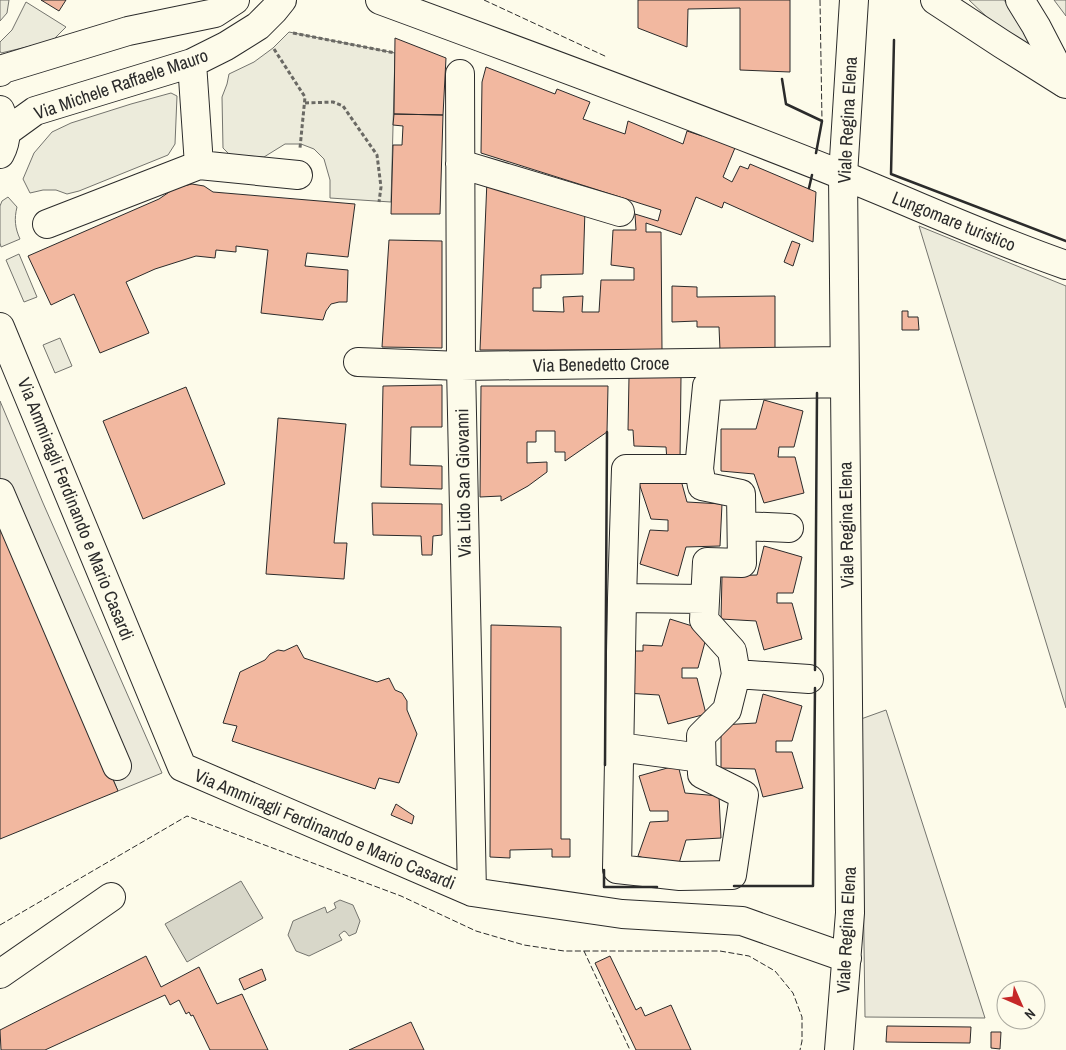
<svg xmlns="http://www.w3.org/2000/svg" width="1066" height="1050" font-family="'Archivo Narrow',sans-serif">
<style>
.green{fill:#ecebdb;stroke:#74746e}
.parking{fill:#eceadb;stroke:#74746e}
.water{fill:#d8d7c9;stroke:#74746e}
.building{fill:#f2b8a0;stroke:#2b2b2b}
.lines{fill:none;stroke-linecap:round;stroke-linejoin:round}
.minor-casing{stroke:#2b2b2b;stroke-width:30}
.major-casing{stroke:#2b2b2b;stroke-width:30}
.path{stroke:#6a6964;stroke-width:3;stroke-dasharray:4 2.5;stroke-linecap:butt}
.minor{stroke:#fdfbea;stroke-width:28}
.major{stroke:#fdfbea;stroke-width:28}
.fence{stroke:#2b2b2b;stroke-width:1;stroke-dasharray:6 2.5;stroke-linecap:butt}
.wall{stroke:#2b2b2b;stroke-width:2.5}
.labels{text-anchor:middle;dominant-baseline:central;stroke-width:4;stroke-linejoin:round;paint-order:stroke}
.street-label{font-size:18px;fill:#2b2b2b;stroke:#fdfbea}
</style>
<rect width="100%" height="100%" fill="#fdfbea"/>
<path class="green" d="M 0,0 L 9,0 L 7,13 L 0,21 Z
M 969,0 L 1004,0 L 1030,37 L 1031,45 L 1026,45 L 989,19 Z
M 1054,0 L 1066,0 L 1066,16 Z
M 26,2 L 66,27 L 52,41 L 1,53 L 0,51 L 0,42 L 12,30 Z
M 289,32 L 395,53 L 391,202 L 330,198 L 330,180 L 324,159 L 314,149 L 301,144 L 285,144 L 264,157 L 230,155 L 223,148 L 222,97 L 227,84 L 229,74 L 254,62 L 273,48 Z
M 171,93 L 177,96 L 175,144 L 168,155 L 79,191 L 67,194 L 56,190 L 43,190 L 30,193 L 23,179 L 34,153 L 52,132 L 71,123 L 131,104 Z
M 8,197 L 17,207 C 14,219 15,228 20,239 L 1,247 L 0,243 L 0,206 L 2,201 Z
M 919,226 L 1066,286 L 1066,708 Z
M 19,254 L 37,297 L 24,302 L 6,260 Z
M 60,338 L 72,366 L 55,373 L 43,345 Z"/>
<path class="parking" d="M 0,401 L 43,503 L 162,773 L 118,791 L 0,518 Z
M 886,710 L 985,1018 L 865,1017 L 861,719 Z"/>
<path class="water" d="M 241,881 L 263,918 L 187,962 L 165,924 Z
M 340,900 L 353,905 L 360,921 L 356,933 L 349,936 L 346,932 L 344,931 L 339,935 L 342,940 L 309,956 L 296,951 L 288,935 L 293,921 L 325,907 L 327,913 L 336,908 L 334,903 Z"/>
<path class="building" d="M 41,0 L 66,0 L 59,11 Z
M 638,0 L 790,0 L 790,72 L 740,70 L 740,8 L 688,9 L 687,47 L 638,28 Z
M 395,38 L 446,58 L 443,115 L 394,114 Z
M 486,67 L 555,94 L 557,89 L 590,102 L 583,119 L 625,134 L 628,121 L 683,144 L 687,131 L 702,136 L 704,130 L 737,143 L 723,177 L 732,182 L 740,166 L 748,169 L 750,164 L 816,192 L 813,242 L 724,202 L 722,208 L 696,197 L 681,235 L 646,223 L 646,232 L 661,232 L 662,350 L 480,350 L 487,180 L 585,209 L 583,274 L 541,275 L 541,288 L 533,288 L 533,311 L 564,312 L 563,297 L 583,296 L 582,312 L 599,312 L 601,280 L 634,280 L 634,268 L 611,265 L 613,230 L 636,230 L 635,214 L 658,221 L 661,210 L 481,153 L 482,82 Z
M 394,114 L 443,115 L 440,214 L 391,214 L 393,145 L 402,145 L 403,126 L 393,125 Z
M 192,184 L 204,186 L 213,192 L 355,204 L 348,257 L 307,253 L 305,266 L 348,270 L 347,302 L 339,302 L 331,304 L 326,311 L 323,320 L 261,313 L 268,250 L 236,246 L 236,252 L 216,250 L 215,258 L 196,256 L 155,269 L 126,282 L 149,333 L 100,353 L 74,294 L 51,305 L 28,256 L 159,199 L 175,188 Z
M 389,240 L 442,241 L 442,348 L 382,347 Z
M 792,241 L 800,244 L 793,266 L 784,262 Z
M 672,286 L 697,287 L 697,297 L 775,296 L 775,350 L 720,350 L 719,327 L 697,327 L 697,321 L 672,322 Z
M 902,311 L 908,311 L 908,317 L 918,317 L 919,330 L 902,330 Z
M 629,377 L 681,377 L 680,460 L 667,461 L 666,447 L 634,446 L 633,430 L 628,430 Z
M 442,385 L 442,427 L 411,427 L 410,465 L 442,466 L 442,489 L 381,487 L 383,386 Z
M 481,386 L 608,386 L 607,432 L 565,461 L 565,452 L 555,452 L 555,431 L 536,431 L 536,442 L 527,442 L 527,463 L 547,462 L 547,472 L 528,486 L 501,501 L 501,496 L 480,497 Z
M 186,387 L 225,484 L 143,519 L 103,421 Z
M 764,400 L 803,411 L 794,447 L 779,447 L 778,457 L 795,457 L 804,493 L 764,503 L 754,474 L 721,471 L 721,429 L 756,429 Z
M 278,418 L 346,424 L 334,543 L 347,543 L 344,579 L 266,574 Z
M 679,473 L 687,502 L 722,504 L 720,546 L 686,547 L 678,576 L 640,564 L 650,530 L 668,531 L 668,520 L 651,519 L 639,483 Z
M 372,503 L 442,504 L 442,535 L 433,536 L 432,555 L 422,555 L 421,536 L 373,535 Z
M 0,518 L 118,791 L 0,839 Z
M 764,546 L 802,557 L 793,593 L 777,593 L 777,603 L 792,603 L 802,639 L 764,650 L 756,621 L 721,619 L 722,576 L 757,575 Z
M 670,619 L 708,631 L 698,668 L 682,668 L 682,678 L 697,678 L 706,714 L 668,724 L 659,695 L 625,693 L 627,651 L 643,651 L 643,645 L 662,646 Z
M 491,625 L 561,627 L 561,839 L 570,839 L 570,857 L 552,857 L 552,849 L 510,850 L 510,858 L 490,857 Z
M 297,645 L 304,658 L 377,682 L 389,678 L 395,690 L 402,693 L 407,701 L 407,710 L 417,734 L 399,783 L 379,778 L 375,789 L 232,741 L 237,726 L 223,723 L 240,672 L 265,660 L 270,654 L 278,650 L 284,651 Z
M 763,694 L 802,706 L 792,741 L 776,741 L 776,752 L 792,752 L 803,788 L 763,797 L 755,769 L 721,768 L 721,725 L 756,723 Z
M 678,765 L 685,793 L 719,796 L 721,838 L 686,840 L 677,870 L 638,856 L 650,822 L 668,821 L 668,811 L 650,811 L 639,776 Z
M 396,804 L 414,816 L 412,824 L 391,815 Z
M 146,956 L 161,987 L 199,967 L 217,1004 L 242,994 L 268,1050 L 210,1050 L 193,1015 L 191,1016 L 189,1012 L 186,1014 L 179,1000 L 170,1005 L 165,995 L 45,1050 L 1,1050 L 0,1030 Z
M 610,956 L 636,1010 L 641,1007 L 645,1016 L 671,1005 L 691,1050 L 636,1050 L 595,963 Z
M 262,969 L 266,980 L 244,990 L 239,979 Z
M 411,1022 L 424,1050 L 349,1050 Z
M 887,1026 L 971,1027 L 970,1043 L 886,1042 Z
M 991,1032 L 1001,1032 L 1000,1049 L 991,1048 Z"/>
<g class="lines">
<defs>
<path id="minor" d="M 380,0 C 535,57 689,114 842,175 C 917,205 990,239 1066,265
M 935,0 L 1002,44 L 1064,83
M 192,63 L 199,165
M 0,72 L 3,69 L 128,31 L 215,13 L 235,0
M 460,74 L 461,366 L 472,892
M 0,110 C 7,125 8,139 0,154
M 6,132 L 35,111 L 192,63 L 226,46 L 258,26 L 274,10 L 282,0
M 460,164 L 620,212
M 47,224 L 199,165 L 298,175
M 0,327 L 182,767 L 472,892 L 622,914 L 742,921 L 847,958
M 358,362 L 461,366 L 844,361
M 699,469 L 626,469 L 622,598 L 617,869 L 680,876 L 732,875 L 744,795 L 702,774 L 701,736 L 727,710 L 736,674 L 732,651 L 704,620 L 707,562 L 742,563 L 741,494 L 702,486 L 699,469 L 707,386 L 844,383
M 0,493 L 117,766
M 742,526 L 789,528
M 622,598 L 705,599
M 736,674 L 809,679
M 619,747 L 701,758
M 0,974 L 111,897
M 839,1050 L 850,913 L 843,175 L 854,0"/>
<path id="major" d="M 1020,0 L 1036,26 L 1066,84"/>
</defs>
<use href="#minor" class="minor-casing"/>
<use href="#major" class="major-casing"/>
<path class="path" d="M 293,33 L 395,53
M 274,49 L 305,97 L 300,148
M 305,103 L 333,102 L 343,106 L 377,155 L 381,187 L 379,202"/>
<use href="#minor" class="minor"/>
<use href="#major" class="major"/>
<path class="fence" d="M 484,0 L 607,57
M 820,0 L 822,121
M 0,925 L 187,816 L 401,896 L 476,931 L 524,945 L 564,951 L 584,951 L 630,1050
M 584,951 L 720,951 L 749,956 L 775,971 L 793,993 L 802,1017 L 802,1041 L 800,1050"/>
<path class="wall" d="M 894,40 L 891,174 L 1066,241
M 782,79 L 786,104 L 822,121 L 816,153
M 809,188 L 812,175
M 815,670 L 817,393
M 605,765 L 607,432
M 604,870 L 604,887 L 657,887
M 734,886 L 813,886 L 815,688"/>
</g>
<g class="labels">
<g class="street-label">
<text transform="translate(121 84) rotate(-19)">Via Michele Raffaele Mauro</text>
<text transform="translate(847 120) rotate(-87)">Viale Regina Elena</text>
<text transform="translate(954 221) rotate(22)">Lungomare turistico</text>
<text transform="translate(601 364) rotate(-1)">Via Benedetto Croce</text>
<text transform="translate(463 483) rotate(-91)">Via Lido San Giovanni</text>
<text transform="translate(76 509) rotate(68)">Via Ammiragli Ferdinando e Mario Casardi</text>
<text transform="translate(846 525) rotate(-91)">Viale Regina Elena</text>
<text transform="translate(325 829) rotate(23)">Via Ammiragli Ferdinando e Mario Casardi</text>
<text transform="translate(846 930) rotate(-87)">Viale Regina Elena</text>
</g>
</g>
<g transform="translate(1021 1005) rotate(135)"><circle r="24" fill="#fdfbea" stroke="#a9a89e"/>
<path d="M0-4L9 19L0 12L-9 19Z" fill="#c62828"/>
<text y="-8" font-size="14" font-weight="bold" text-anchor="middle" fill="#2b2b2b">N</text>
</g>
</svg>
